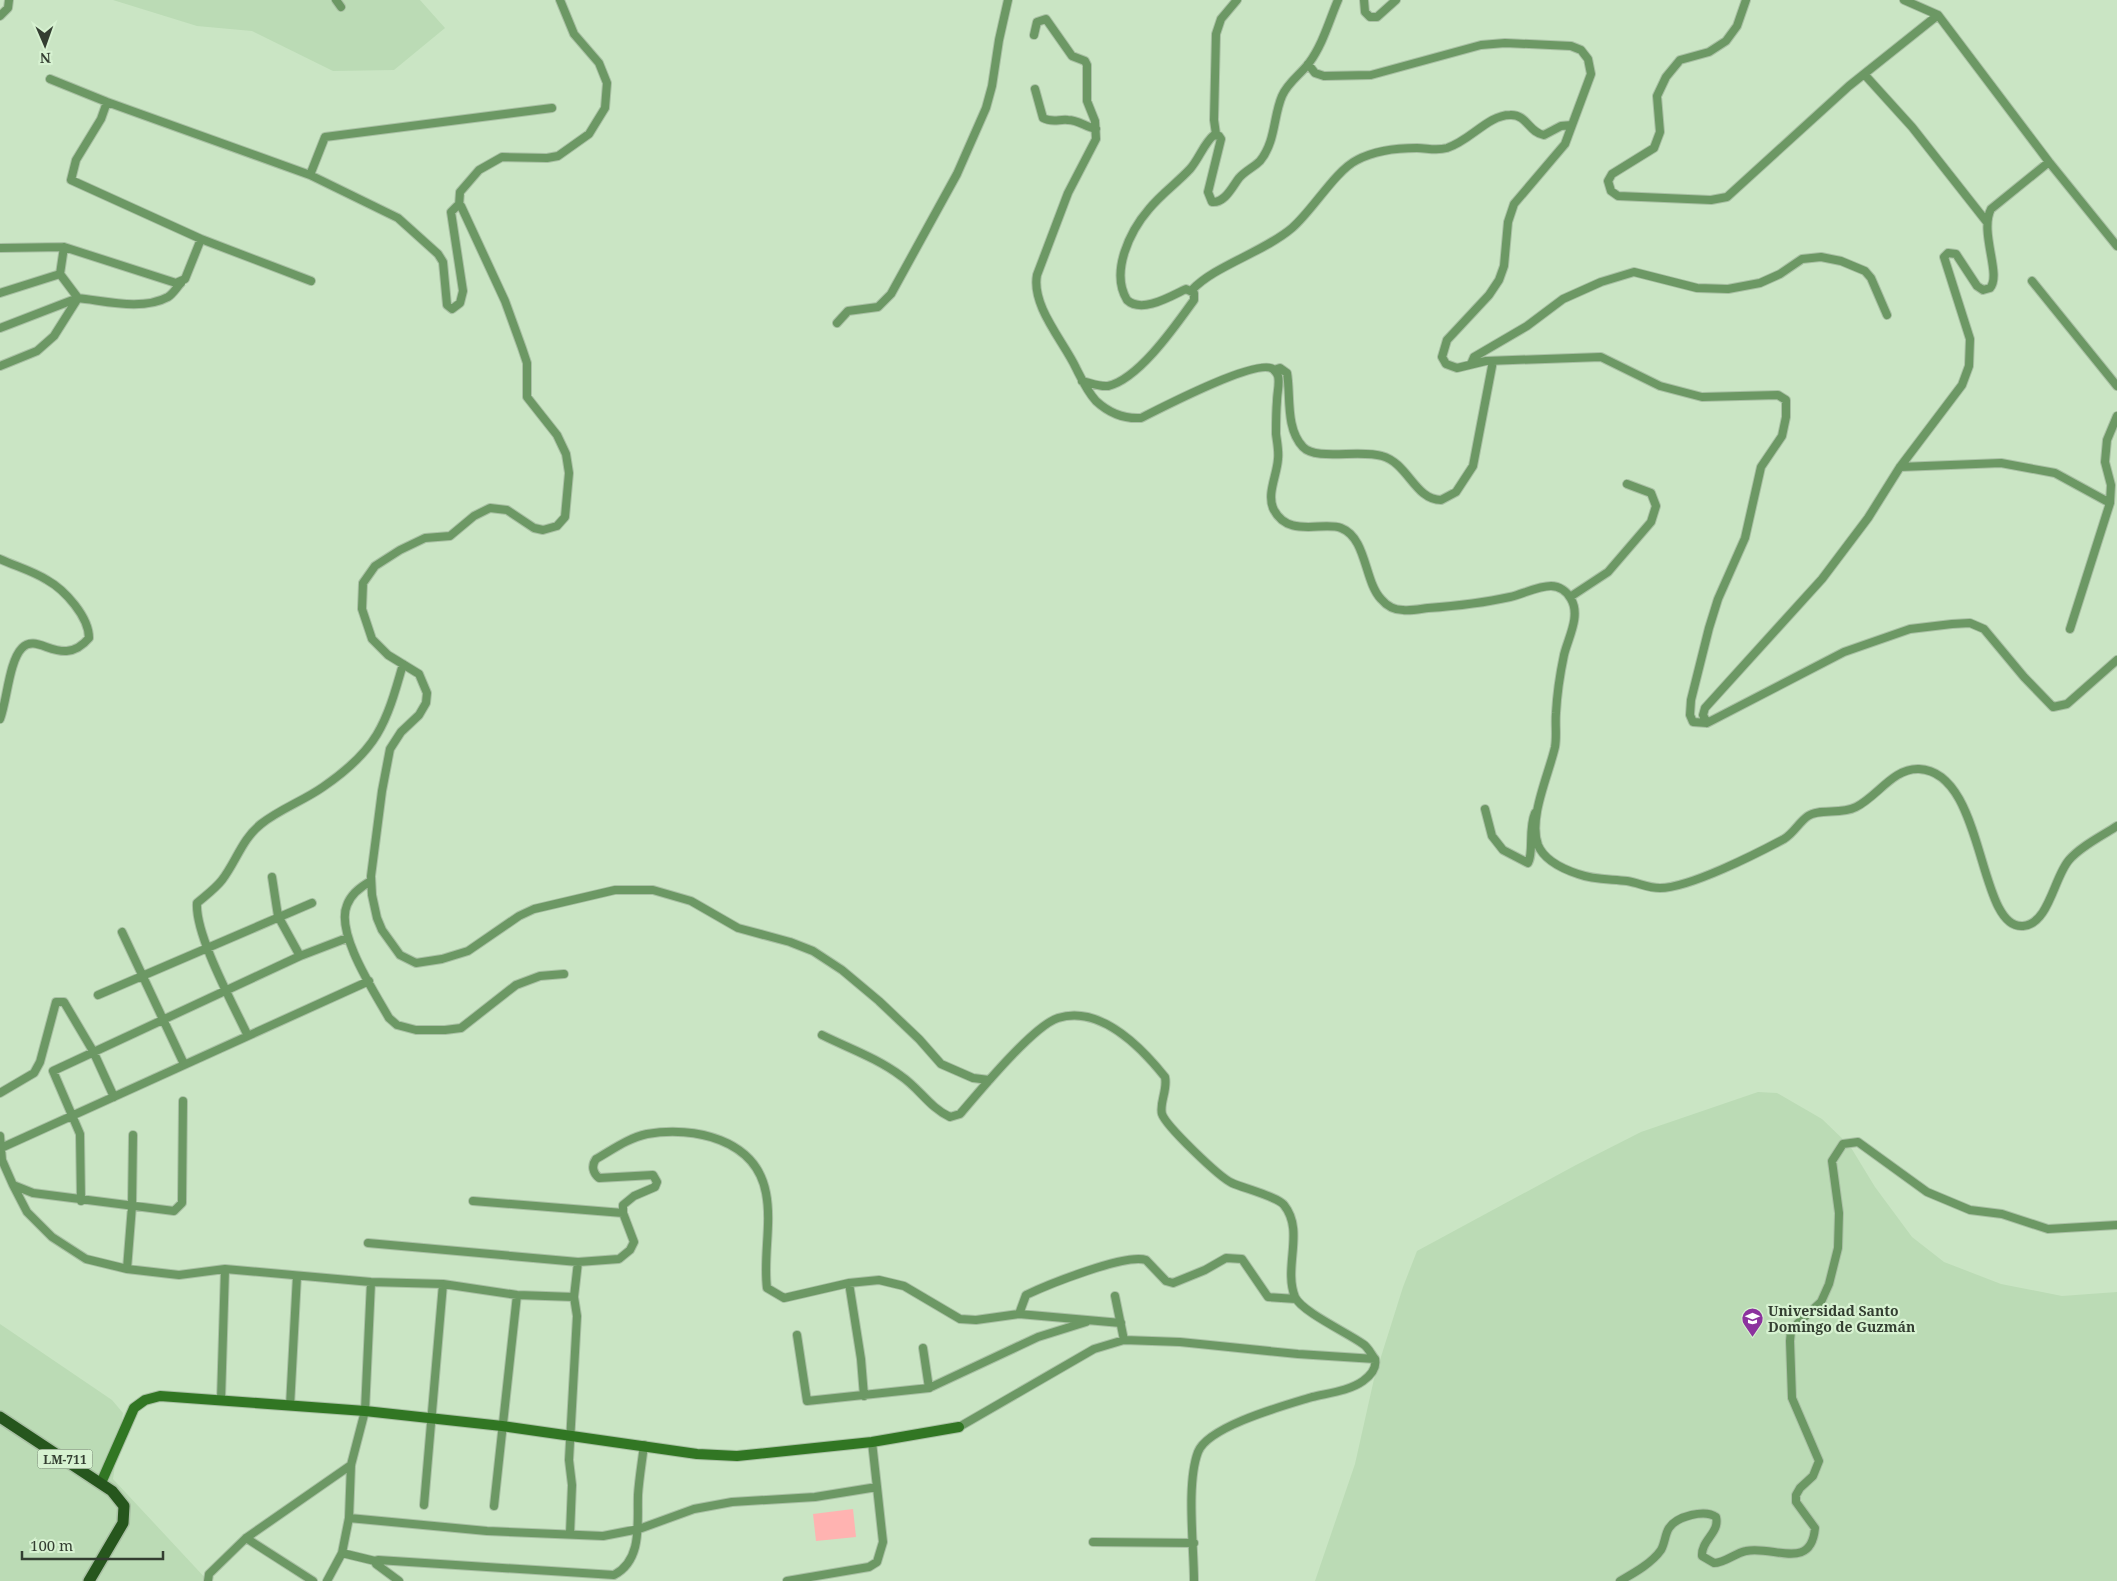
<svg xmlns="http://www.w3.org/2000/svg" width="2117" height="1581" font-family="'Noto Serif',serif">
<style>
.built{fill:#bbdbb5}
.green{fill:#ffb3b1}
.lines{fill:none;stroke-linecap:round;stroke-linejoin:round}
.street-casing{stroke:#a9c0a4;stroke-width:10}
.secondary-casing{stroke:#a9c0a4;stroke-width:12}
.primary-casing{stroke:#a9c0a4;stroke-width:14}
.street{stroke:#6c9864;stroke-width:8}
.secondary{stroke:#317623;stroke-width:10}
.primary{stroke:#26561d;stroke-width:11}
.labels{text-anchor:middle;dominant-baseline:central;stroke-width:4.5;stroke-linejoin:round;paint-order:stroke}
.shield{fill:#d7f2d1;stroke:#647461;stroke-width:1}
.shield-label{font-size:12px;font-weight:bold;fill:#333e31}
.poi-label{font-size:14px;font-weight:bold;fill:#333e31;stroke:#d7f2d1;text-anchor:start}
</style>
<rect width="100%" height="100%" fill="#cae5c4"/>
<path class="built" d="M 113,0 L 420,0 L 445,28 L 394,70 L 333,71 L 252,31 L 197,26 Z
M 1758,1092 L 1777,1093 L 1822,1119 L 1850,1146 L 1875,1187 L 1912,1237 L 1944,1262 L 2001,1284 L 2062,1296 L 2117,1292 L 2117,1581 L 1315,1581 L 1355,1464 L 1374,1379 L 1403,1287 L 1417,1251 L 1576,1165 L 1641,1132 Z
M 0,1324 L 112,1400 L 123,1413 L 113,1479 L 208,1581 L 0,1581 Z"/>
<path class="green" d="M 853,1509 L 856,1537 L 816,1541 L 813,1514 Z"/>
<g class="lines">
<defs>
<path id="street" d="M 336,0 L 341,7
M 1364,0 L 1365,12 L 1370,17 L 1377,17 L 1396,0
M 1746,0 L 1737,26 L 1726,41 L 1709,52 L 1680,60 L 1666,77 L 1657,96 L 1660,132 L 1654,148 L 1612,174 L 1608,181 L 1611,191 L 1618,196 L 1711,200 L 1727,197 L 1849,86 L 1938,15
M 1904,0 L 1938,15 L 2049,162 L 2117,246
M 0,16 L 8,8 L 9,0
M 1034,35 L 1037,22 L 1046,19 L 1072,56 L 1085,61 L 1087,65 L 1087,101 L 1095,121 L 1096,139 L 1068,193 L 1037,275 C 1031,306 1064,342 1076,368 C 1082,380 1087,391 1096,401 C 1109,413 1125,419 1141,418 C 1161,408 1257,358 1273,369 C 1275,371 1277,373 1278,376 C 1280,383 1277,393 1277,401 C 1276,412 1276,423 1276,434 C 1277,442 1279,451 1278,459 C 1277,475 1267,493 1273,508 C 1287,539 1323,521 1341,528 C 1367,538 1364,581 1381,599 C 1386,605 1394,610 1403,610 C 1410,611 1420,609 1428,608 C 1456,606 1483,603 1510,597 C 1523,594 1538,586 1551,586 C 1559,586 1567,591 1571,599 C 1581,616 1568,638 1564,655 C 1560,674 1557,694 1556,713 C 1555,725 1557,736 1555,747 C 1549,774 1528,818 1538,845 C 1544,860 1563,869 1578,874 C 1594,880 1610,879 1627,881 C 1639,883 1648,888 1660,888 C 1689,888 1756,854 1784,839 C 1794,833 1799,822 1808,816 C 1819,808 1841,815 1856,807 C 1878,796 1893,768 1919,769 C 1986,772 1977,930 2023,926 C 2049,924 2054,877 2069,860 C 2081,846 2102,836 2117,826
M 1308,64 L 1315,73 L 1324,76 L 1371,75 L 1481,45 L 1505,43 L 1571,46 L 1581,50 L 1588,59 L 1591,74 L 1565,144 L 1514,204 L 1508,222 L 1504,266 L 1499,280 L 1489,295 L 1447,340 L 1442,357 L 1446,364 L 1457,368 L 1486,361 L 1601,357 L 1660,386 L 1702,397 L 1778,395 L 1786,400 L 1786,417 L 1782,436 L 1761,467 L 1745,538 L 1718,599 L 1709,628 L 1691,700 L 1690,715 L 1693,722 L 1707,723 L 1844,652 L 1910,629 L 1952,624 L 1970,623 L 1984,629 L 2024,677 L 2053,707 L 2067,704 L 2117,660
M 1864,74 L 1912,127 L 1986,221
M 50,79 L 107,102 L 310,175 L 398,218 L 438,254 L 443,262 L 447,305 L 452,309 L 460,303 L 463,291 L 451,212 L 457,206 L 461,206 L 505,301 L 522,348 L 527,363 L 527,397 L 557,435 L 566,454 L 569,473 L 565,517 L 557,526 L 543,530 L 534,528 L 507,510 L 490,508 L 474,516 L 450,536 L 425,538 L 400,550 L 375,566 L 363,583 L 362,609 L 372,639 L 388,655 L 419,674 L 427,693 L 426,703 L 419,715 L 401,732 L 390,749 L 382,791 L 371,876 L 372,895 L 377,918 L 382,930 L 400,955 L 416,963 L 442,959 L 468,951 L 519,916 L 534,909 L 615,890 L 653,890 L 691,901 L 738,928 L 790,942 L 813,951 L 842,970 L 879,1001 L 919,1039 L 941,1064 L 973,1078 L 989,1080
M 1035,89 L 1043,118 C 1052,123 1059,119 1068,120 C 1078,120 1086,127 1096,129
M 107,102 L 101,119 L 76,160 L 71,180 L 201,239 L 311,281
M 1216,134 L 1214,120 L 1216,34 L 1221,19 L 1237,0
M 310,175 L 325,137 L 552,108
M 459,206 L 460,192 L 479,170 L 502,157 L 547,158 L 558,156 L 589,134 L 605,108 L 607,83 L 599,63 L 574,34 L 560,0
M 64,247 L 60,274 L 78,298 C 106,301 142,311 168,297 C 173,294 177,287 181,283
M 0,248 L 64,247 L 176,283 L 185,279 L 201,239
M 2032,281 L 2117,386
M 1192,290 C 1214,266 1264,252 1292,228 C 1313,210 1335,171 1357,160 C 1374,151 1398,148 1417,148 C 1427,148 1436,151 1447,148 C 1470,141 1488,115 1510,115 C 1527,114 1529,133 1544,135 L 1561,126 L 1572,125
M 0,293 L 60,274
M 837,323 L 848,311 L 878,307 L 891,294 L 957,174 L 986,108 L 992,86 L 999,40 L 1008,0
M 0,328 L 78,298 L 54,336 L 37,351 L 0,366
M 1471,364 L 1474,357 L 1527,326 L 1563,299 L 1601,282 L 1634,272 L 1697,288 L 1728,289 L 1760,283 L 1780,274 L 1802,259 L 1821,257 L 1841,261 L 1865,271 L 1871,278 L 1887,315
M 1274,370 L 1280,368 L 1287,373 C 1291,395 1285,428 1303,447 C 1316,461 1360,449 1382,456 C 1408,463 1415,500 1441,500 L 1456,492 L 1473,466 L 1493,361
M 1082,381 C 1091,383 1099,387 1108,386 C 1139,379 1176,325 1194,300 L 1194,293 L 1186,289 C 1171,296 1142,314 1127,300 C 1110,272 1130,231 1149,209 C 1161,194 1177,183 1190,169 C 1199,159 1204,143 1214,135 L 1219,136 L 1221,139 L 1208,192 L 1212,202 C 1225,203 1232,187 1239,178 C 1245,171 1254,167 1260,161 C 1276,141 1273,117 1282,96 C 1288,82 1301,74 1309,63 C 1323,44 1329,21 1338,0
M 1900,467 L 2001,463 L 2055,473 L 2110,503
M 0,559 C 15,566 33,571 47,580 C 65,590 89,617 89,638 C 62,670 38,631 22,648 C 9,661 7,701 0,719
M 1570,597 L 1608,572 L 1651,522 L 1656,506 L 1651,493 L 1627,484
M 2070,629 L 2110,503 L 2111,485 L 2105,462 L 2107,440 L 2117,416
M 1707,723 L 1703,715 L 1705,708 L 1822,579 L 1868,518 L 1900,467 L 1962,385 L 1969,366 L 1970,339 L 1944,257 L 1948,253 L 1956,254 L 1977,286 L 1983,290 L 1990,288 C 2002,275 1979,232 1991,209 L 2049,162
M 1485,809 L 1492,836 L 1503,850 L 1528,863 C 1534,853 1528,829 1535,813
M 272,877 L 278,916 L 300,956
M 371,881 C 360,887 351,894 347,905 C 335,933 375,993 389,1018 L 397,1025 L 416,1030 L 445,1030 L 461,1028 L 516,985 L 540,976 L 564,974
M 122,932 L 184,1064
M 98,995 L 312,903
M 247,1034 C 233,1004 195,935 197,903 C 205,896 215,889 222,880 C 236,862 242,839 261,824 C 280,809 303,801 323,787 C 377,750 386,725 403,664
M 822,1035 C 848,1048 877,1058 901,1076 C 919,1088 930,1108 950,1117 L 960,1114 C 979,1092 1033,1026 1058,1018 C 1101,1005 1141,1047 1165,1077 C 1168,1090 1159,1103 1162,1114 C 1166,1126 1219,1177 1232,1183 C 1243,1188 1278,1197 1284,1205 C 1305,1231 1283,1267 1295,1297 C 1302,1312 1348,1333 1363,1344 C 1368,1347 1371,1354 1375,1359
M 0,1093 L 34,1073 L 40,1062 L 56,1002 L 64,1002 L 93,1051 L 114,1097
M 0,1136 L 2,1160 L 13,1185 L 33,1193 L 174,1211 L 182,1203 L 183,1101
M 1,1148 L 369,981
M 13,1185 L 27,1212 L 52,1237 L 86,1259 L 127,1269 L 179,1275 L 225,1269 L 371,1282 L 443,1284 L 517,1295 L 574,1297 L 578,1262
M 81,1201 L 80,1134 L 53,1071 L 300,956 L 347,938
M 473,1201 L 623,1213
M 368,1243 L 578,1262 L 619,1259 L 630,1250 L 634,1242 L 623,1213 L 623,1205 L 634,1196 L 655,1187 L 657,1182 L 653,1175 L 599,1178 C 593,1173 591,1166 596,1159 C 612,1150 628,1138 647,1134 C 694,1126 756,1139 766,1193 C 772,1224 763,1257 767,1288 L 784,1298 L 849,1283 L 879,1280 L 904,1286 L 960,1319 L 976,1320 L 1019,1314 L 1121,1323
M 127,1269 L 132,1206 L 133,1135
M 849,1283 L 861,1359 L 864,1396
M 1115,1296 L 1124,1340
M 1019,1314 L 1026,1295 C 1047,1285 1126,1253 1146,1260 L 1166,1281 L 1173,1283 L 1205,1270 L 1226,1258 L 1242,1259 L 1268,1297 L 1296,1299
M 797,1335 L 807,1401 L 929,1388 L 1038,1337 L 1086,1322
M 923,1348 L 929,1388
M 221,1400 L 225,1269
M 290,1406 L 297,1276
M 959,1427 L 1094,1349 L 1124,1340 L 1180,1342 L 1298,1354 L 1375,1359 C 1377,1368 1370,1376 1363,1381 C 1349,1391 1328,1393 1312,1397 C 1286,1405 1208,1426 1198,1452 C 1186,1484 1194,1546 1194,1581
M 424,1505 L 443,1284
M 494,1506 L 517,1295
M 349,1518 L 487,1531 L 603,1536 L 639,1529 L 694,1509 L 732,1502 L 815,1497 L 877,1487 L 872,1442
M 570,1534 L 572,1485 L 569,1460 L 577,1316 L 574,1297
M 246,1538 L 313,1581
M 1093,1542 L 1194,1543
M 342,1553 L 375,1561
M 208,1581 L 209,1574 L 246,1538 L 351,1465
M 327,1581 L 342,1553 L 349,1518 L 351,1465 L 365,1411 L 371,1282
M 399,1581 L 376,1564 L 375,1561 L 378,1560 L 614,1575 C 643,1560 637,1523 638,1495 C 639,1479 642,1462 644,1445
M 787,1581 L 869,1567 L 877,1562 L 883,1542 L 877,1487
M 1620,1581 C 1634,1573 1652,1563 1661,1550 C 1665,1543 1665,1534 1669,1528 C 1677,1516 1705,1509 1716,1517 C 1720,1533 1701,1540 1702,1556 L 1714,1563 C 1725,1563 1735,1553 1746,1551 C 1773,1545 1811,1572 1815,1528 L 1796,1502 L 1796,1495 L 1800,1488 L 1813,1476 L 1819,1461 L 1792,1398 L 1790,1341 L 1791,1331 L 1798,1323 L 1821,1302 L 1829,1284 L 1838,1248 L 1839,1213 L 1832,1161 L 1843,1144 L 1858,1142 L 1927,1192 L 1970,1210 L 2002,1214 L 2048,1229 L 2117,1225"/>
<path id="secondary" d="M 101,1483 L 134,1408 L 145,1400 L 160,1396 L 365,1411 L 502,1426 L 697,1454 L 737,1456 L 872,1442 L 959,1427"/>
<path id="primary" d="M 0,1417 L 112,1491 L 124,1506 L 123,1523 L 89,1581"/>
</defs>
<use href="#street" class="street-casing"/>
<use href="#secondary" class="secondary-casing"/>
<use href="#primary" class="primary-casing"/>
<use href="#street" class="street"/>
<use href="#secondary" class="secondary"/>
<use href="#primary" class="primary"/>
</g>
<defs>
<symbol id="university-pin" viewBox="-11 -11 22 30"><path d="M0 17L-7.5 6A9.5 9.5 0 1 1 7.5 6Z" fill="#8c329e" stroke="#d7f2d1"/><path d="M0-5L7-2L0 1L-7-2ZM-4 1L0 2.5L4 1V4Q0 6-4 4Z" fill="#fff"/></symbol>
</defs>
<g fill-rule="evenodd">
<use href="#university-pin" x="1740" y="1306" width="25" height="34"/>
</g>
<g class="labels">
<rect class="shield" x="37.5" y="1449.5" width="55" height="19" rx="4"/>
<g class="shield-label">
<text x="65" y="1459">LM-711</text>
</g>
<g class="poi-label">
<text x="1768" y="1310">Universidad Santo<tspan x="1768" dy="16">Domingo de Guzmán</tspan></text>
</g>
</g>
<g transform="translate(45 45) rotate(178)" stroke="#d7f2d1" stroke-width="4" paint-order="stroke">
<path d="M0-4L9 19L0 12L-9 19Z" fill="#333e31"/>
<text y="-8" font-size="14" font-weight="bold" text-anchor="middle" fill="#333e31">N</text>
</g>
<path d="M22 1551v8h141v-8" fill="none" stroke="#333e31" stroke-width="2.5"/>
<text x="30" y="1551" font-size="15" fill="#333e31" stroke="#d7f2d1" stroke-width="4" paint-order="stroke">100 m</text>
</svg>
